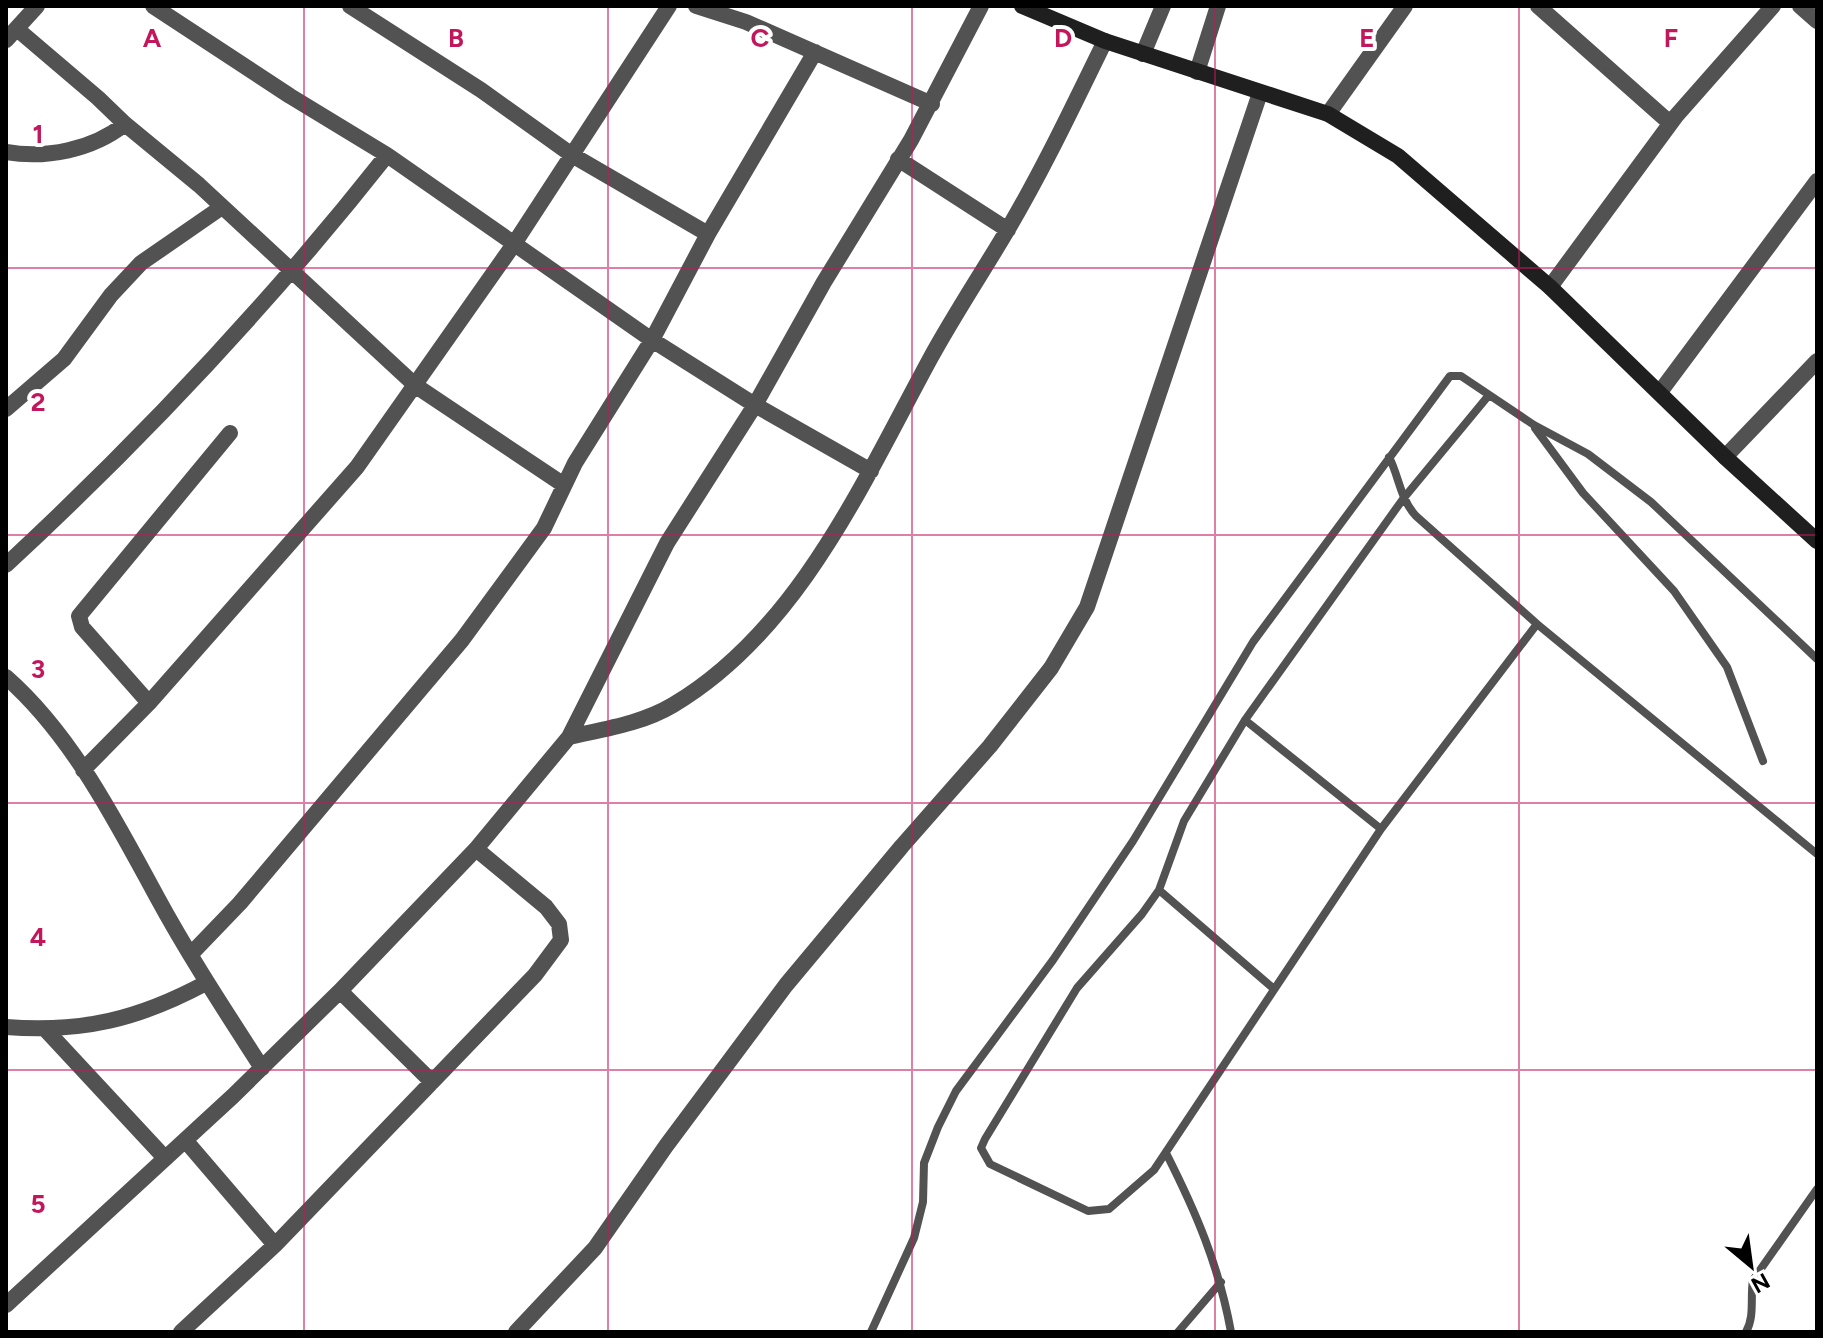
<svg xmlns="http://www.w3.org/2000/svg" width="1823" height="1338" font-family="Figtree,sans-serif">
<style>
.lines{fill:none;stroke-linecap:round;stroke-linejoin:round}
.lane{stroke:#525252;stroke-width:8}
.street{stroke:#525252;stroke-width:16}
.secondary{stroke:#1f1f1f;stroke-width:16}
.grid{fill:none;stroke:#c2185b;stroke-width:2;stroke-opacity:0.55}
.grid-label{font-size:26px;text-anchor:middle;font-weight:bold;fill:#c2185b;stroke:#fff;stroke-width:8;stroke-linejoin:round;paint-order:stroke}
</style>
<rect width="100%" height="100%" fill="#fff"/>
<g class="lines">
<path class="lane" d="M 1489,395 L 1403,499 L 1245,720 L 1184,821 L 1159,890 L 1142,914 L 1077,988 L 985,1139 L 981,1148 L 990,1164 L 1088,1211 L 1109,1209 L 1154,1170 L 1381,829 L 1537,624
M 1535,428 L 1583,493 L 1674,591 L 1727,667 L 1763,761
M 1389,457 C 1399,476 1400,499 1416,516 L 1537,624 L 1817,854
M 1245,720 L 1381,829
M 1159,890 L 1274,989
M 1166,1153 C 1196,1212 1219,1266 1231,1332
M 871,1332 L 914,1238 L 923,1202 L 924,1163 L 938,1127 L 956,1091 L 1053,960 L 1133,841 L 1253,642 L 1450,376 L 1461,376 L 1534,425 L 1588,454 L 1651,502 L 1817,659
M 1178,1332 L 1221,1282
M 1746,1332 C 1755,1316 1750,1298 1753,1280 L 1817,1189"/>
<path class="street" d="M 153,6 L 290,96 L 387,155 L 652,340 L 755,405 L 871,471
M 350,6 L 481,90 L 572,155 L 708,234
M 696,6 L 746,22 L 932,104
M 1538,6 L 1670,123
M 1800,6 L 1817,21
M 17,29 L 98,98 L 125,124 L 199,185 L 416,386 L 564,485
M 6,40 L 37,6
M 1143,54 L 1163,6
M 1197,72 L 1218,6
M 1328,114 L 1405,6
M 6,152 C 46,159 92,150 125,124
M 898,159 L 1008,230
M 1550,287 L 1676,116 L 1773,6
M 1660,392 L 1817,181
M 6,409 L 64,359 L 111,295 L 141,263 L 222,207
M 1725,457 L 1817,361
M 6,565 C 143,438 271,302 387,155
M 6,677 C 72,735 115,820 157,897 C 189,956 226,1012 262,1068
M 149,703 L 82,627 L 79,616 L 230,433
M 569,737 C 604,729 641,724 673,705 C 798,631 863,482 930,359 C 954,315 982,273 1008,229 C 1044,168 1074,104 1105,41
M 83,770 L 149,703 L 357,467 L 514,244 L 669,6
M 191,954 L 240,903 L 462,640 L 544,528 L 575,463 L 652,340 L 708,234 L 815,52
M 340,991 L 432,1082
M 6,1027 C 82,1033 139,1019 206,983
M 46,1030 L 164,1157
M 185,1140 L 275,1245
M 6,1305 L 233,1096 L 340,991 L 476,849 L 569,737 L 667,543 L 755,405 L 824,282 L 911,140 L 981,6
M 181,1332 L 275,1245 L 535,975 L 561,940 L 559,924 L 546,907 L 476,849
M 516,1332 L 595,1248 L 666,1146 L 786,985 L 902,846 L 990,746 L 1051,668 L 1087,607 L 1260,93"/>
<path class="secondary" d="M 1022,6 L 1105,41 L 1328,114 L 1398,156 L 1550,287 L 1725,457 L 1817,541"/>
</g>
<path class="grid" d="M 304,6 L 304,1332M 608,6 L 608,1332M 912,6 L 912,1332M 1215,6 L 1215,1332M 1519,6 L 1519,1332M 6,268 L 1817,268M 6,535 L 1817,535M 6,803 L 1817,803M 6,1070 L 1817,1070"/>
<g class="grid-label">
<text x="152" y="47">A</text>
<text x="456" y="47">B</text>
<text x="760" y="47">C</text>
<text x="1063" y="47">D</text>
<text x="1367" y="47">E</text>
<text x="1671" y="47">F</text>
<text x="38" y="143">1</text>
<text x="38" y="411">2</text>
<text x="38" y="678">3</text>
<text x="38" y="946">4</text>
<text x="38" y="1213">5</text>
</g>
<rect width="1823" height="1338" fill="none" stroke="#000000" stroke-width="16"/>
<g transform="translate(1751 1266) rotate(151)" stroke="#ffffff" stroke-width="6" paint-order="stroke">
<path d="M0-6L14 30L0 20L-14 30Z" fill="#000000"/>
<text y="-12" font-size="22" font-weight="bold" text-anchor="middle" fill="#000000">N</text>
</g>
</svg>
